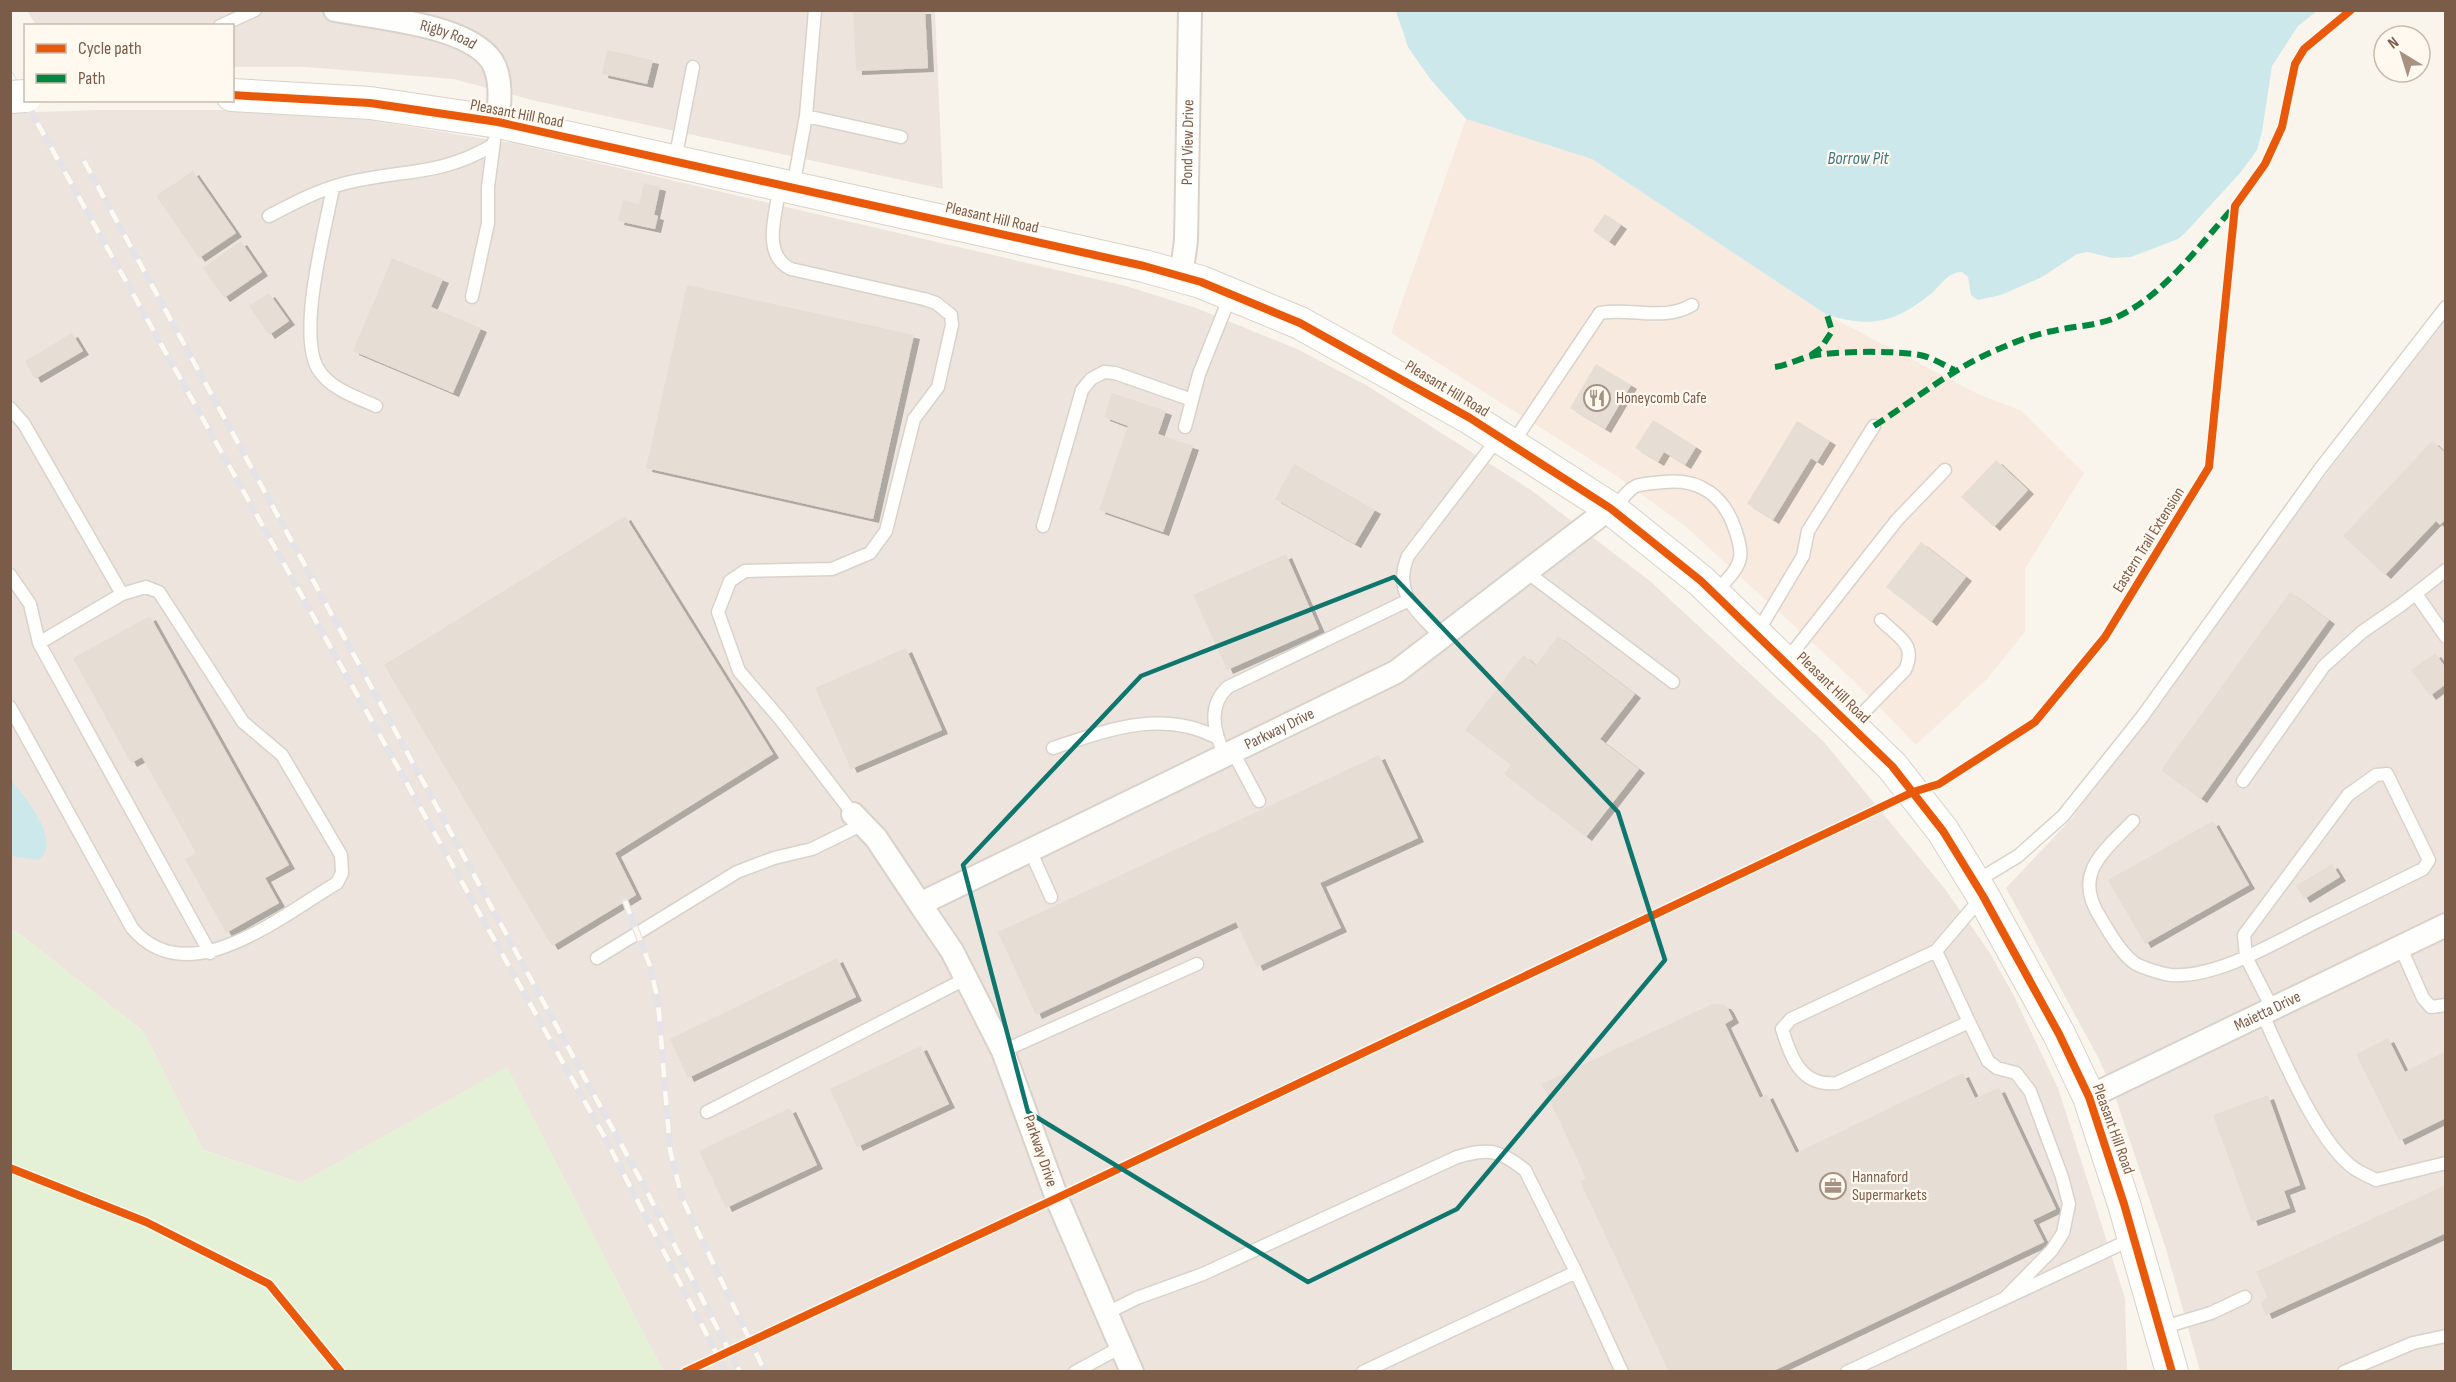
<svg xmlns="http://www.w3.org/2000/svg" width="2456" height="1382" font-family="'Sofia Sans Condensed',sans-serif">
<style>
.commercial{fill:#f9eae0}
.industrial{fill:#ede5dd}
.green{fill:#e5f1d7}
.water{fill:#cde8eb}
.building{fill:#e6ddd4;filter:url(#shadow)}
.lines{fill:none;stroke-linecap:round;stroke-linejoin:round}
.lane-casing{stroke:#d9d2cb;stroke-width:15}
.street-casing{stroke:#d9d2cb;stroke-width:26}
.secondary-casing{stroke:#d9d1c9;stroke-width:34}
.lane{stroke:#fefefc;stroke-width:12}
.street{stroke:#fefefc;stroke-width:22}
.secondary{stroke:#fefefc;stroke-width:32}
.rail-casing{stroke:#e6e3e6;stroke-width:7}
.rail{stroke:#fff9f0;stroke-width:4.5;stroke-dasharray:14;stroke-linecap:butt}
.secondary-bridge-casing{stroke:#d9d1c9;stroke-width:34;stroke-linecap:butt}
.secondary-bridge{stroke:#fefefc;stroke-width:32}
.quiet{stroke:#00873e;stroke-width:6;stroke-dasharray:12 6;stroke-linecap:butt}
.cycleway-casing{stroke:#fff9f0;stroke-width:11}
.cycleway{stroke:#e8590c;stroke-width:8}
.marked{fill:none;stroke:#0f766e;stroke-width:4.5;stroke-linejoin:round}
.labels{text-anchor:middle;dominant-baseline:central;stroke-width:4.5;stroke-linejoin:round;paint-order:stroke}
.street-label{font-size:16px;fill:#7b5c49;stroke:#fff9f0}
.poi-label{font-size:16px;fill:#7b5c49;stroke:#fff9f0;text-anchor:start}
.water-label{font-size:18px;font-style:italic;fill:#3e7b88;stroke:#fff9f0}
</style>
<defs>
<filter id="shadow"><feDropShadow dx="6" dy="4" stdDeviation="0" flood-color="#0004"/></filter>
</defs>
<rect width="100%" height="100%" fill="#f9f5ed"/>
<path class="commercial" d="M 1466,119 L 1592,159 L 1827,315 L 1978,394 L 2020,410 L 2084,473 L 2025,569 L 2025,632 L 1987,679 L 1916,745 L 1853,680 L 1685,526 L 1618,477 L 1391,333 Z"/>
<path class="industrial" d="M 27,11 L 935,11 L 943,189 L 536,101 L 453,79 L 306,67 L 233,67 L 232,26 L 36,25 Z
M 96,110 L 307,110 L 512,143 L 1126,286 L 1196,308 L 1297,349 L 1366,385 L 1531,490 L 1650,581 L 1824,742 L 1945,889 L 1990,953 L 2014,996 L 2058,1088 L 2125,1298 L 2127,1371 L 663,1371 L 507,1068 L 301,1183 L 203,1150 L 143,1031 L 17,932 L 11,931 L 10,113 Z
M 2445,319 L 2445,1371 L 2200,1371 L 2166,1249 L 2115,1096 L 2100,1061 L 2006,888 L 2073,817 L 2306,500 Z"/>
<path class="green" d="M 10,931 L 17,932 L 143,1031 L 203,1150 L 301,1183 L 507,1067 L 663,1371 L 11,1371 Z"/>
<path class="water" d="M 1396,11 L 1396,10 L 2317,11 L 2298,26 L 2272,66 L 2262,132 L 2257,150 L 2241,172 L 2186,232 L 2178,239 L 2131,257 L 2112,258 L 2088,252 L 2077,254 L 2042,277 L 2001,295 L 1978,300 L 1971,295 L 1968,277 L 1962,272 C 1948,272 1941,285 1932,293 C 1895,323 1872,328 1827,315 L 1592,159 L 1466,119 L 1431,80 L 1408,47 Z
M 10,779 C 24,796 63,840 39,860 L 11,856 Z"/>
<path class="building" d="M 853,10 L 925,10 L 928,68 L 856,71 Z
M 607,50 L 653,60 L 647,84 L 602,74 Z
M 193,171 L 236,233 L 199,258 L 156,196 Z
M 644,183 L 660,187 L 654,215 L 658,216 L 655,229 L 618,221 L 623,200 L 639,204 Z
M 1605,214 L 1621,225 L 1609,242 L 1593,231 Z
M 241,241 L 262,272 L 224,298 L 203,268 Z
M 392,258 L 443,279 L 431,307 L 481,328 L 453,393 L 353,351 Z
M 687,285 L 914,335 L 873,519 L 646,468 Z
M 269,293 L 289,321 L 269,335 L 249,306 Z
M 72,333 L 83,351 L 35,379 L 25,361 Z
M 1596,364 L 1631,385 L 1605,429 L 1570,408 Z
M 1112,393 L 1166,411 L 1158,434 L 1193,446 L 1163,532 L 1099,510 L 1128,426 L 1104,417 Z
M 1653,420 L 1696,447 L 1685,465 L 1664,452 L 1658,462 L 1635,448 Z
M 1797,421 L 1830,441 L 1817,462 L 1811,458 L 1773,520 L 1747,504 Z
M 2432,441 L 2446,453 L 2446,519 L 2440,525 L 2436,521 L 2385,575 L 2343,536 Z
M 1996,460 L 2028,490 L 1994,527 L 1961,497 Z
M 1294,464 L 1375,510 L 1355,544 L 1275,499 Z
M 625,516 L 773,754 L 615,853 L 636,895 L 552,946 L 384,665 Z
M 1921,542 L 1966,577 L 1931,622 L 1886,587 Z
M 1286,554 L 1319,629 L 1227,670 L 1193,595 Z
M 2290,592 L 2329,620 L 2201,799 L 2161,770 Z
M 150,616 L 289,865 L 265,878 L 279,903 L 226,933 L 185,859 L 196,853 L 142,757 L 131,763 L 73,658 Z
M 1558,636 L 1635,694 L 1600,739 L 1639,769 L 1586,837 L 1504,774 L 1511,765 L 1465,730 L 1523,655 L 1536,665 Z
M 906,648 L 942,730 L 851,769 L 815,688 Z
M 2435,653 L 2446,668 L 2446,684 L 2430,696 L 2411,670 Z
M 1379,755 L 1418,838 L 1320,883 L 1341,928 L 1257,967 L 1236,922 L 1036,1015 L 998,932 Z
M 2213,821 L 2249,885 L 2145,944 L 2108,880 Z
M 2332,864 L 2340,877 L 2304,899 L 2296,886 Z
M 837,958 L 856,997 L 688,1078 L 670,1039 Z
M 1712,1004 L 1725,1005 L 1728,1009 L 1733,1019 L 1725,1024 L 1760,1098 L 1767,1094 L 1796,1153 L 1963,1073 L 1975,1098 L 1999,1088 L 2056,1209 L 2033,1220 L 2044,1242 L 1771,1372 L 1669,1372 L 1580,1181 L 1586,1178 L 1542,1084 Z
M 2388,1038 L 2405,1072 L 2446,1051 L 2446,1118 L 2399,1141 L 2356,1054 Z
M 921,1046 L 949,1104 L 857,1147 L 830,1089 Z
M 2268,1095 L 2300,1185 L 2284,1191 L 2290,1208 L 2252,1222 L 2213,1115 Z
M 790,1108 L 817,1165 L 726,1208 L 699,1151 Z
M 2446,1185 L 2446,1233 L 2266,1315 L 2261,1304 L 2267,1296 L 2256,1272 Z"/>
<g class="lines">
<defs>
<path id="lane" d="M 220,26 L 255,10
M 806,116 L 901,137
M 675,160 L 693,67
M 780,186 C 776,213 761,255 791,269 L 924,299 L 936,303 L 951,315 L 952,325 L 938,387 L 914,419 L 886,531 L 870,553 L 832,569 L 745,571 L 730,581 L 718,612 L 739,671 L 781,720 L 853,814
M 793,187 L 806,116 L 815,10
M 333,188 C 325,230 297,333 318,369 C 330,389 356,397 376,406
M 269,216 C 294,203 318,190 346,183 C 402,169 439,177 493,145
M 472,297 L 488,223 L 488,187 L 494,141
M 10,408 L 24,424 L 122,594
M 1185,427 L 1199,374 L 1231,294
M 1512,444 L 1600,313 C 1631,307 1663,322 1692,305
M 1614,510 C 1620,502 1626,491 1636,486 C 1644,483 1655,483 1664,482 C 1701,478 1725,497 1736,532 C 1739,542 1743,554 1738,564 C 1734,575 1722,584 1715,593
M 1043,526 L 1082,390 L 1091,379 L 1104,372 L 1115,373 L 1192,400
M 1528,573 L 1673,682
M 10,575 L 30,604 L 39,643 L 210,953
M 2416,594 L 2446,637
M 1757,633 L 1803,556 L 1808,531 L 1874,426
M 1442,638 C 1418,611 1392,595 1408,556 L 1499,437
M 1786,661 L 1897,520 L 1945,470
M 10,707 L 132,928 C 188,995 282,915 337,883 L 342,873 L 341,855 L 282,755 L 243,722 L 159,592 L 146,587 L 122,594 L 39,643
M 1851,725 L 1905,670 C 1917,644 1899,638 1881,620
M 1053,748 C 1107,730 1162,709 1216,737
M 1233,752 L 1259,801
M 1225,755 C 1214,733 1207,706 1228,687 L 1409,600
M 2243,781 L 2324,666 L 2362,632 L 2401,605 L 2446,570
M 2133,821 C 2104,852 2072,873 2100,917 C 2109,932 2121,954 2136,964 C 2144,968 2162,974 2171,975 C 2216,978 2273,944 2312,924 C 2349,906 2386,887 2423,869 L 2429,860 L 2387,774 L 2376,775 L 2348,795 L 2244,935 L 2246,957 L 2272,1008
M 1030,850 L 1051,897
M 1975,882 L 2018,856 L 2063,816 L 2142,717 L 2320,469 L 2446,307
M 2400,946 L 2423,998 L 2431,1007 L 2446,1005
M 1936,951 L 1969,1022 L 1837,1083 C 1801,1087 1791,1058 1782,1029 L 1791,1019 L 1936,951 L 1982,897
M 597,958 L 737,872 L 774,858 L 812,849 L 863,824
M 2262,1013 C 2281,1054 2318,1144 2355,1169 C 2361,1173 2369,1176 2376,1180 L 2446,1163
M 1969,1022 L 1988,1061 L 1997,1068 L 2016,1073 L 2030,1091 L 2062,1177 L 2069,1204 L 2063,1233 L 2052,1250 L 2005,1298
M 1003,1051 L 1197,964
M 707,1112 L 967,978
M 1107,1313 L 1137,1298 L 1203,1274 L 1457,1157 C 1489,1148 1498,1149 1525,1170 L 1576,1272 L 1622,1372
M 2161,1328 L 2211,1313 L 2245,1297
M 1075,1372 L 1121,1347
M 1363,1372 L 1576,1272
M 1847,1372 L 2134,1238
M 2344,1372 L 2413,1343 L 2446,1336"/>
<g id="street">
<path id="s1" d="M 335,10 C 376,18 478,25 495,67 C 502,85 499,104 498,122"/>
<path id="s2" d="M 1181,276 L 1186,241 L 1190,10"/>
<path d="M 853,814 L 876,838 L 920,904"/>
<path id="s3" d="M 2089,1097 L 2446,925"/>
<path id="s4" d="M 1132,1372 L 1058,1201 L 1003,1051 L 952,951 L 920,904 L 1396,672 L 1610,508"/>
</g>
<path id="secondary" d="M 232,95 L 370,103 L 498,122 L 1144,266 L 1201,282 L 1300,323 L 1470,418 L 1610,508 L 1701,581 L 1892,766 L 1943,831 L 1983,896 L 2059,1034 L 2089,1097 L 2124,1204 L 2172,1372"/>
</defs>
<use href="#lane" class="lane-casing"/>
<use href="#street" class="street-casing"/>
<use href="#secondary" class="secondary-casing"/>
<use href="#lane" class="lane"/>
<use href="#street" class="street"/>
<use href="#secondary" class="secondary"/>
<defs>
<path id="rail" d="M 10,74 L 604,1136 L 726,1372
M 84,161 L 645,1188 L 740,1372
M 625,901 L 650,966 L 658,1001 L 670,1150 L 682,1198 L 765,1372"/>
</defs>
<use href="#rail" class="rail-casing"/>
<use href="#rail" class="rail"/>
<defs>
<path id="secondary-bridge" d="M 10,97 L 26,96"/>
</defs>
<use href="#secondary-bridge" class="secondary-bridge-casing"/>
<use href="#secondary-bridge" class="secondary-bridge"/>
<path class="quiet" d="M 1811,355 L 1821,348 L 1832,331 L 1827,315
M 1775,367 C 1788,365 1799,359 1811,356 C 1833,351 1903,350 1924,356 C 1934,359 1944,365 1954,370
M 1874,426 C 1916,399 1954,367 2001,348 C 2017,341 2036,334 2053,331 C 2073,326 2096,326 2115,318 C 2164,296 2199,245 2234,207"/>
<defs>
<path id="cycleway" d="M 232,95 L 370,103 L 498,122 L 1144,266 L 1201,282 L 1300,323 L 1470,418 L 1610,508 L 1701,581 L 1892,766 L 1943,831 L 1983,896 L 2059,1034 L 2089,1097 L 2124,1204 L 2172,1372
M 10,1168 L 146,1222 L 269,1284 L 341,1372
M 685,1372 L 1057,1198 L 1913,792 L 1939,784 L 2035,722 L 2105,637 L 2209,467 L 2235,206 L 2265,164 L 2282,127 L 2295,64 L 2304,49 L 2351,10"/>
</defs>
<use href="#cycleway" class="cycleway-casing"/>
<use href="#cycleway" class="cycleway"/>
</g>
<path class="marked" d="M 1394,577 L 1618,812 L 1665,960 L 1457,1209 L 1308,1282 L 1028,1112 L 963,865 L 1141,676 Z"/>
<defs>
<symbol id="restaurant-ring" viewBox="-11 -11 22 22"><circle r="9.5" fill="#fff9f0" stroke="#a79282" stroke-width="1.5"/><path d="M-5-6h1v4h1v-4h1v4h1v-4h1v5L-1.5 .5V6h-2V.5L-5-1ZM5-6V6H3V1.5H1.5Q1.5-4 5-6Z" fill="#a79282"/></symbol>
<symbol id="office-ring" viewBox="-11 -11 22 22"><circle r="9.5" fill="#fff9f0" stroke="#a79282" stroke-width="1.5"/><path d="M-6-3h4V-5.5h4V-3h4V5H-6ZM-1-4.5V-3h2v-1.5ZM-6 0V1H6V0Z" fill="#a79282"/></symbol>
</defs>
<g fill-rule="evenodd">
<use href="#restaurant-ring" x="1582" y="383" width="30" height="30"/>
<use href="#office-ring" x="1818" y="1171" width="30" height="30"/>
</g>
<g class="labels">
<g class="street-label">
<text stroke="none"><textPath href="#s1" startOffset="116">Rigby Road</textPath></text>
<text transform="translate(517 114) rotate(11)">Pleasant Hill Road</text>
<text stroke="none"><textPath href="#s2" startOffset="134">Pond View Drive</textPath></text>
<text transform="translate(992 218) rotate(13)">Pleasant Hill Road</text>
<text transform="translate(1447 389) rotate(31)">Pleasant Hill Road</text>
<text transform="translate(2149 540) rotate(-58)">Eastern Trail Extension</text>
<text transform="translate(1833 688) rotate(44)">Pleasant Hill Road</text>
<text stroke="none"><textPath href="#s4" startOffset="915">Parkway Drive</textPath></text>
<text stroke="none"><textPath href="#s3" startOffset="198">Maietta Drive</textPath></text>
<text transform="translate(2113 1129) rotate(70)">Pleasant Hill Road</text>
<text transform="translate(1040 1151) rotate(71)">Parkway Drive</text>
</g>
<g class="poi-label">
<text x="1616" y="398">Honeycomb Cafe</text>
<text x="1852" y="1177">Hannaford<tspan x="1852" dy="18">Supermarkets</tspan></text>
</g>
<g class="water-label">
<text x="1858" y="158">Borrow Pit</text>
</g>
</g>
<rect width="2456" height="1382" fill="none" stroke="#7b5c49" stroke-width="24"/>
<rect x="24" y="24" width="210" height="78" fill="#fff9f0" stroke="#cabaad" stroke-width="1.5"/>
<rect x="36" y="44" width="30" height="9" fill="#e8590c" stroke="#cabaad" stroke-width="1.5"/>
<text x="78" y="54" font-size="18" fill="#7b5c49">Cycle path</text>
<rect x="36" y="74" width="30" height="9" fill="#00873e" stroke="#cabaad" stroke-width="1.5"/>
<text x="78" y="84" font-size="18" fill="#7b5c49">Path</text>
<g transform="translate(2402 54) rotate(322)"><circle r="28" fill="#fff9f0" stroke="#cabaad" stroke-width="1.5"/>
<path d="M0-4.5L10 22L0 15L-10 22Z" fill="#a79282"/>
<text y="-9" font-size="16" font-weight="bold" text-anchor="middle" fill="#7b5c49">N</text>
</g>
</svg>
